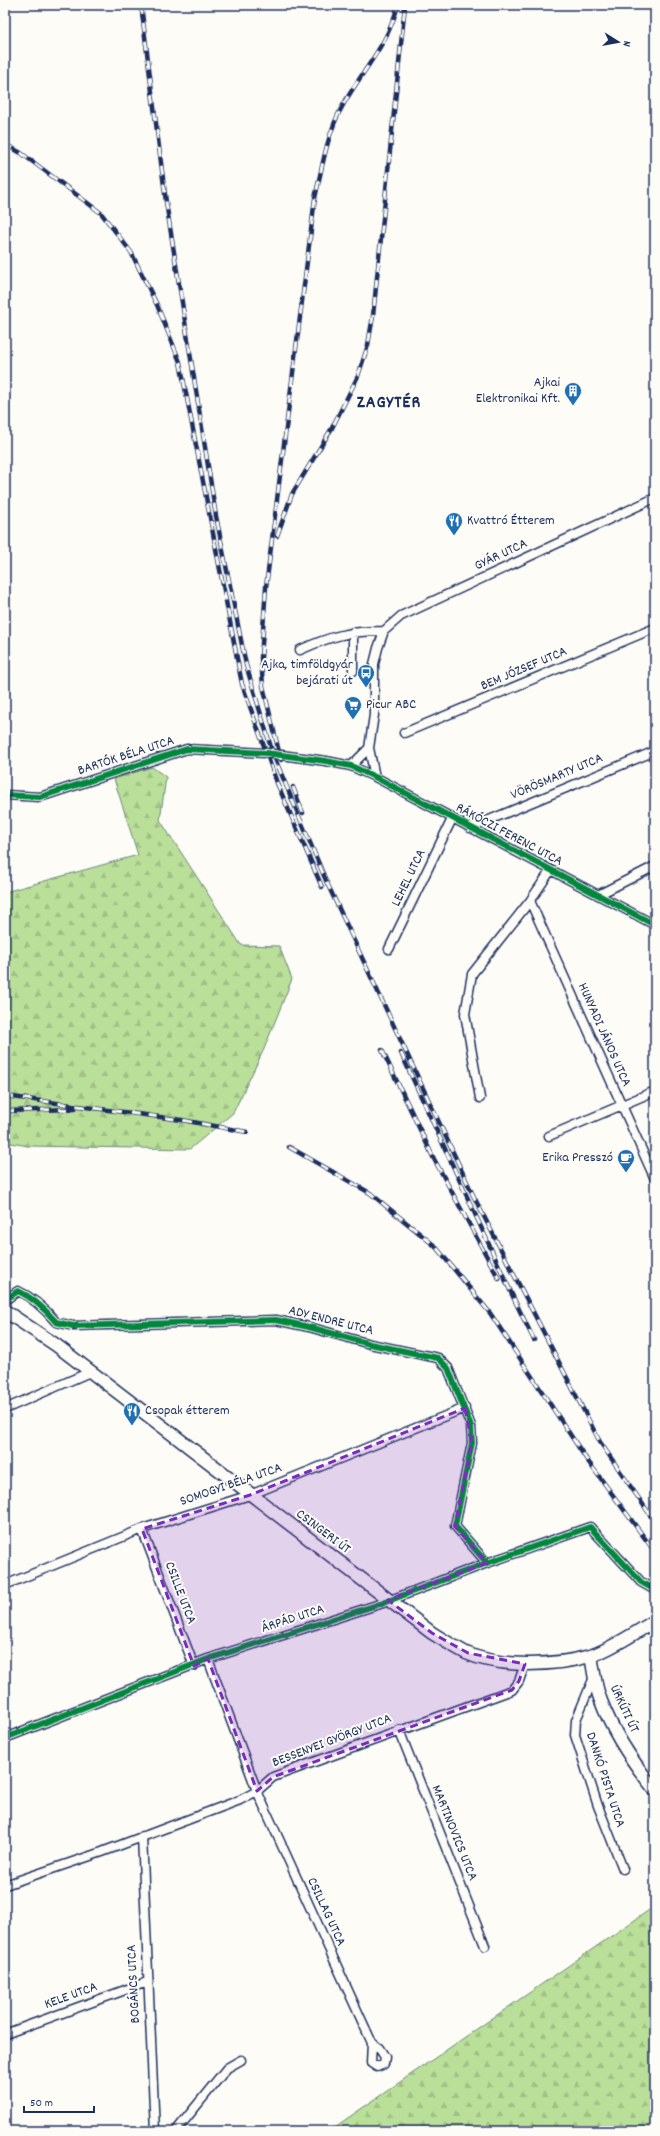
<svg xmlns="http://www.w3.org/2000/svg" width="660" height="2136" font-family="Dekko,sans-serif">
<style>
.forest{fill:url(#forest-firs);stroke:#6a877c}
.lines{fill:none;stroke-linecap:round;stroke-linejoin:round}
.street-casing{stroke:#1b2f5e;stroke-width:11}
.secondary-casing{stroke:#1b2f5e;stroke-width:15}
.street{stroke:#fdfcf7;stroke-width:8}
.secondary{stroke:#fdfcf7;stroke-width:12}
.rail-casing{stroke:#1b2f5e;stroke-width:4.5}
.rail{stroke:#fdfcf7;stroke-width:3;stroke-dasharray:9;stroke-linecap:butt}
.cycleway-casing{stroke:#fdfcf7;stroke-width:8}
.cycleway{stroke:#00873e;stroke-width:6}
.marked{fill:#7b2cbf;fill-opacity:0.2;stroke:#7b2cbf;stroke-width:3;stroke-dasharray:8 5;stroke-linejoin:round}
.labels{text-anchor:middle;dominant-baseline:central;stroke-width:4;stroke-linejoin:round;paint-order:stroke}
.poi-label{font-size:14px;fill:#1b2f5e;stroke:#fdfcf7;text-anchor:end}
.street-label{font-size:14px;fill:#1b2f5e;stroke:#fdfcf7}
.district-label{font-size:18px;font-weight:bold;letter-spacing:1px;fill:#1b2f5e;stroke:#fdfcf7}
</style>
<defs>
<pattern id="forest-firs" width="22" height="20" patternUnits="userSpaceOnUse"><rect width="22" height="20" fill="#badf99"/><path d="M5 1l3.5 6h-7zM16 11l3.5 6h-7z" fill="#9fc086"/></pattern>
</defs>
<rect width="100%" height="100%" fill="#fdfcf7"/>
<filter id="ink" filterUnits="userSpaceOnUse"><feTurbulence type="fractalNoise" baseFrequency=".025" numOctaves="2"/><feDisplacementMap in="SourceGraphic" scale="8" xChannelSelector="R" yChannelSelector="G"/><feConvolveMatrix kernelMatrix="1 2 1 2 8 2 1 2 1" color-interpolation-filters="sRGB"/></filter>
<g filter="url(#ink)">
<path class="forest" d="M 152,767 L 166,777 L 160,820 L 241,945 L 279,946 L 292,979 L 264,1049 L 233,1113 L 190,1149 L 28,1146 L 5,1142 L 5,892 L 138,855 L 114,779 Z
M 655,1906 L 655,2131 L 329,2131 Z"/>
<g class="lines">
<defs>
<path id="street" d="M 353,632 L 353,671
M 300,650 C 331,636 349,631 384,631
M 404,733 L 655,628
M 369,748 L 375,777
M 351,766 L 369,748 L 374,715 L 374,664 L 378,648 L 384,631 L 401,616 L 655,498
M 5,795 L 40,797 L 187,749 L 266,753 L 326,761 L 351,766 L 375,777 L 655,925
M 470,828 L 655,751
M 551,870 L 530,901 L 655,1179
M 598,895 L 655,866
M 389,949 L 452,819
M 480,1098 L 465,1014 L 472,974 L 530,901
M 549,1136 L 655,1091
M 5,1300 L 18,1291 C 34,1298 45,1309 56,1322 L 73,1326 L 276,1320 L 309,1327 L 370,1344 L 438,1358 L 448,1368 L 471,1426 L 472,1443 L 455,1526 L 487,1563
M 5,1409 L 90,1372
M 142,1529 L 194,1666
M 5,1585 L 142,1529 L 250,1495 L 465,1408
M 208,1659 L 257,1791 L 372,2043 L 379,2048 L 385,2057 L 384,2064 L 377,2067 L 371,2063 L 372,2043
M 594,1677 L 576,1720 L 575,1735 L 598,1806 L 623,1869
M 399,1730 L 485,1946
M 5,1738 L 208,1659 L 383,1603 L 487,1563 L 590,1527 L 641,1582 L 655,1590
M 142,1836 L 155,2131
M 5,1885 L 102,1852 L 240,1800 L 257,1791 L 273,1777 L 512,1690 L 519,1681 L 525,1664
M 5,2034 L 147,1982
M 176,2131 L 227,2068 L 241,2060"/>
<path id="secondary" d="M 5,1311 L 56,1345 L 432,1633 C 443,1640 455,1647 466,1653 C 500,1668 555,1666 590,1656 C 610,1650 636,1632 655,1621
M 591,1656 C 594,1671 595,1687 601,1701 C 613,1733 634,1764 655,1790"/>
</defs>
<use href="#street" class="street-casing"/>
<use href="#secondary" class="secondary-casing"/>
<use href="#street" class="street"/>
<use href="#secondary" class="secondary"/>
<defs>
<path id="rail" d="M 141,5 L 166,202 L 216,516 L 246,665 L 273,754 L 327,883 L 474,1197 L 600,1442 L 655,1522
M 5,144 L 21,153 L 101,213 L 131,252 L 157,305 L 180,362 L 242,684 L 277,783 L 322,887
M 277,536 L 292,494 L 332,428 L 358,376 L 368,345 L 373,316 L 405,5
M 281,760 L 263,686 L 261,658 L 266,587 L 315,198 C 322,168 327,134 342,107 C 361,72 388,45 398,5
M 293,787 L 303,813
M 382,1050 L 434,1159 L 499,1279
M 401,1053 L 515,1301 L 534,1340
M 5,1096 L 182,1120 L 247,1132
M 5,1111 L 75,1109
M 289,1147 L 370,1193 L 435,1246 L 490,1313 L 587,1460 L 655,1552"/>
</defs>
<use href="#rail" class="rail-casing"/>
<use href="#rail" class="rail"/>
<defs>
<path id="cycleway" d="M 5,795 L 40,797 L 187,749 L 266,753 L 326,761 L 351,766 L 375,777 L 655,925
M 5,1300 L 18,1291 C 34,1298 45,1309 56,1322 L 73,1326 L 276,1320 L 309,1327 L 370,1344 L 438,1358 L 448,1368 L 471,1426 L 472,1443 L 455,1526 L 487,1563
M 5,1738 L 208,1659 L 383,1603 L 487,1563 L 590,1527 L 641,1582 L 655,1590"/>
</defs>
<use href="#cycleway" class="cycleway-casing"/>
<use href="#cycleway" class="cycleway"/>
</g>
</g>
<path class="marked" d="M 465,1408 L 472,1443 L 455,1526 L 487,1563 L 388,1600 L 432,1633 L 468,1653 L 525,1664 L 519,1681 L 512,1690 L 273,1777 L 257,1791 L 208,1659 L 194,1666 L 142,1529 L 250,1495 Z"/>
<defs>
<symbol id="building-pin" viewBox="-11 -11 22 30"><path d="M0 17L-7.5 6A9.5 9.5 0 1 1 7.5 6Z" fill="#1f6fb2" stroke="#fdfcf7"/><path d="M-4-6H4V6H1V3H-1V6H-4ZM-2.5-4.3h1.7v1.8h-1.7ZM.8-4.3h1.7v1.8H.8ZM-2.5-1h1.7V.8h-1.7ZM.8-1h1.7V.8H.8Z" fill="#fff"/></symbol>
<symbol id="restaurant-pin" viewBox="-11 -11 22 30"><path d="M0 17L-7.5 6A9.5 9.5 0 1 1 7.5 6Z" fill="#1f6fb2" stroke="#fdfcf7"/><path d="M-5-6h1v4h1v-4h1v4h1v-4h1v5L-1.5 .5V6h-2V.5L-5-1ZM5-6V6H3V1.5H1.5Q1.5-4 5-6Z" fill="#fff"/></symbol>
<symbol id="bus-pin" viewBox="-11 -11 22 30"><path d="M0 17L-7.5 6A9.5 9.5 0 1 1 7.5 6Z" fill="#1f6fb2" stroke="#fdfcf7"/><path d="M-5-6H5V4H4V6H2V4H-2V6H-4V4H-5ZM-3.5-4V0h7V-4ZM-3.5 1.2v1.5H-2V1.2ZM2 1.2v1.5H3.5V1.2Z" fill="#fff"/></symbol>
<symbol id="supermarket-pin" viewBox="-11 -11 22 30"><path d="M0 17L-7.5 6A9.5 9.5 0 1 1 7.5 6Z" fill="#1f6fb2" stroke="#fdfcf7"/><path d="M-6-5.5h2.5l.6 2H6L4.5 2H-2.5L-4.4-4H-6ZM-1.5 3.2a1.3 1.3 0 1 0 .1 0ZM3 3.2a1.3 1.3 0 1 0 .1 0Z" fill="#fff"/></symbol>
<symbol id="cafe-pin" viewBox="-11 -11 22 30"><path d="M0 17L-7.5 6A9.5 9.5 0 1 1 7.5 6Z" fill="#1f6fb2" stroke="#fdfcf7"/><path d="M-5.5-4.5H6V0H3Q3 3.5 0 3.5H-2.5Q-5.5 3.5-5.5 0ZM3-3.2v2h1.7v-2ZM-6 4.5H4V6H-6Z" fill="#fff"/></symbol>
</defs>
<g fill-rule="evenodd">
<use href="#building-pin" x="563" y="381" width="20" height="27"/>
<use href="#restaurant-pin" x="444" y="511" width="20" height="27"/>
<use href="#bus-pin" x="356" y="663" width="20" height="27"/>
<use href="#supermarket-pin" x="343" y="695" width="20" height="27"/>
<use href="#cafe-pin" x="616" y="1148" width="20" height="27"/>
<use href="#restaurant-pin" x="122" y="1401" width="20" height="27"/>
</g>
<g class="labels">
<g class="poi-label">
<text x="560" y="383">Ajkai<tspan x="560" dy="16">Elektronikai Kft.</tspan></text>
<text x="467" y="521" text-anchor="start">Kvattró Étterem</text>
<text x="353" y="665">Ajka, timföldgyár<tspan x="353" dy="16">bejárati út</tspan></text>
<text x="366" y="705" text-anchor="start">Picur ABC</text>
<text x="613" y="1158">Erika Presszó</text>
<text x="145" y="1411" text-anchor="start">Csopak étterem</text>
</g>
<g class="street-label">
<text transform="translate(501 555) rotate(-25)">GYÁR UTCA</text>
<text transform="translate(524 669) rotate(-23)">BEM JÓZSEF UTCA</text>
<text transform="translate(126 756) rotate(-18)">BARTÓK BÉLA UTCA</text>
<text transform="translate(557 777) rotate(-23)">VÖRÖSMARTY UTCA</text>
<text transform="translate(509 835) rotate(28)">RÁKÓCZI FERENC UTCA</text>
<text transform="translate(409 878) rotate(-64)">LEHEL UTCA</text>
<text transform="translate(604 1035) rotate(66)">HUNYADI JÁNOS UTCA</text>
<text transform="translate(331 1321) rotate(14)">ADY ENDRE UTCA</text>
<text transform="translate(231 1485) rotate(-19)">SOMOGYI BÉLA UTCA</text>
<text transform="translate(323 1532) rotate(37)">CSINGERI ÚT</text>
<text transform="translate(180 1593) rotate(69)">CSILLE UTCA</text>
<text transform="translate(293 1619) rotate(-18)">ÁRPÁD UTCA</text>
<text transform="translate(624 1709) rotate(65)">ÚRKÚTI ÚT</text>
<text transform="translate(332 1741) rotate(-21)">BESSENYEI GYÖRGY UTCA</text>
<text transform="translate(605 1780) rotate(72)">DANKÓ PISTA UTCA</text>
<text transform="translate(454 1833) rotate(68)">MARTINOVICS UTCA</text>
<text transform="translate(326 1912) rotate(65)">CSILLAG UTCA</text>
<text transform="translate(134 1984) rotate(-93)">BOGÁNCS UTCA</text>
<text transform="translate(71 1996) rotate(-20)">KELE UTCA</text>
</g>
<g class="district-label">
<text x="389" y="403">ZAGYTÉR</text>
</g>
</g>
<rect width="660" height="2136" fill="none" stroke="#fdfcf7" stroke-width="20"/>
<rect x="10" y="10" width="640" height="2116" fill="none" stroke="#1b2f5e" stroke-width="1.5" filter="url(#ink)"/>
<g transform="translate(618 42) rotate(101)" stroke="#fdfcf7" stroke-width="3" paint-order="stroke">
<path d="M0-3L7 15L0 10L-7 15Z" fill="#1b2f5e"/>
<text y="-6" font-size="11" font-weight="bold" text-anchor="middle" fill="#1b2f5e">N</text>
</g>
<path d="M24 2106v6h70v-6" fill="none" stroke="#1b2f5e" stroke-width="2"/>
<text x="30" y="2106" font-size="12" fill="#1b2f5e" stroke="#fdfcf7" stroke-width="3" paint-order="stroke">50 m</text>
</svg>
